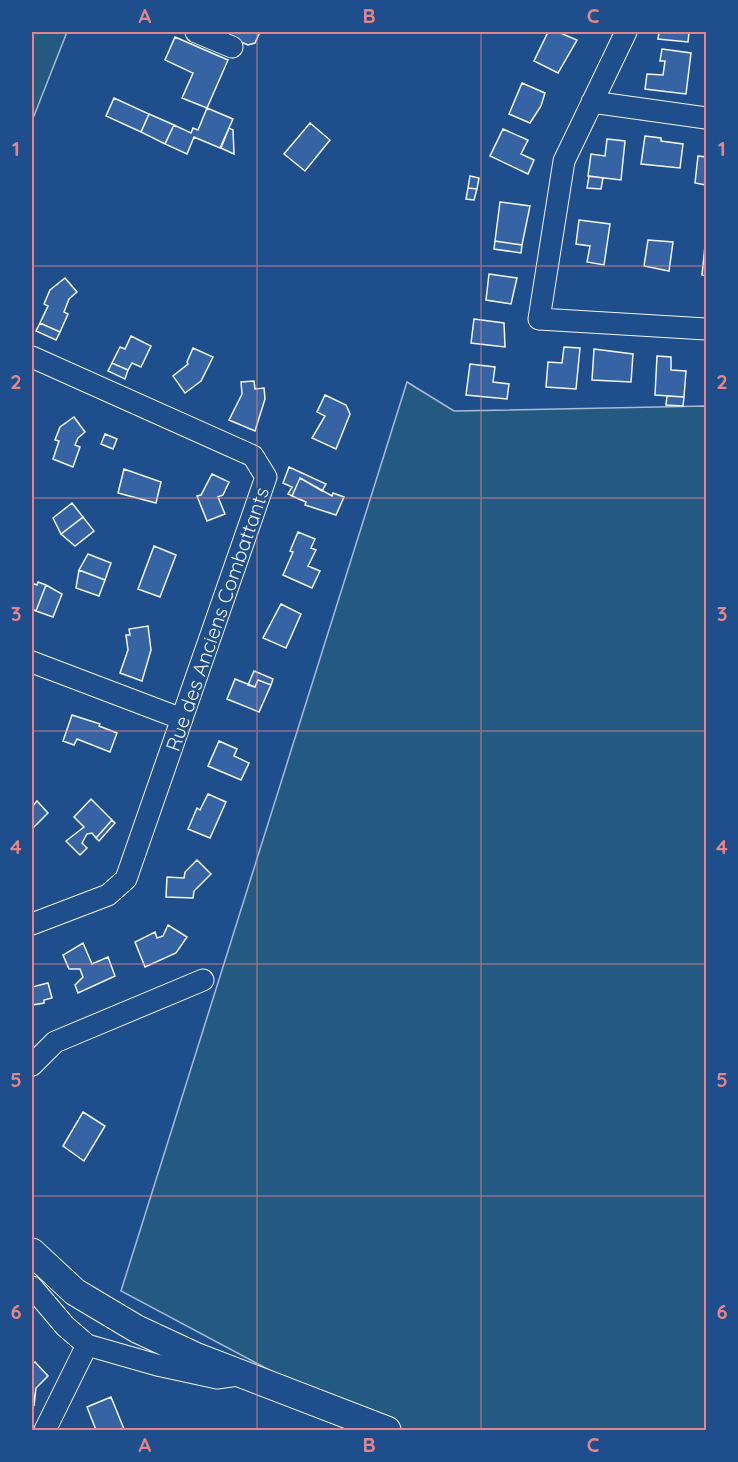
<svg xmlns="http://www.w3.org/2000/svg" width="738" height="1462" font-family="Quicksand,sans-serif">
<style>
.green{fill:#245a82;stroke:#a8bbd7;stroke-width:1.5}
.building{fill:#3563a3;stroke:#f2f6ff;stroke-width:1.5}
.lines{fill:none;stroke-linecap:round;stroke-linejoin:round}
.minor-casing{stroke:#f2f6ff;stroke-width:23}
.major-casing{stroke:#f2f6ff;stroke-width:29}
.minor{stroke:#1f4e8c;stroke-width:21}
.major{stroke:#1f4e8c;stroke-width:27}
.grid{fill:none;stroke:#e38589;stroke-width:1.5;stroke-opacity:0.55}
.labels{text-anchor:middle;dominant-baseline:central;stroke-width:4.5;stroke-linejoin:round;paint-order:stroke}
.street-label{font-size:20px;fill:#f2f6ff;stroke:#1f4e8c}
.neatline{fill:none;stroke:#e38589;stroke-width:2}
.grid-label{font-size:20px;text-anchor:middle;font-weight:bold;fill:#e38589}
</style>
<rect width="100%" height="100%" fill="#1f4e8c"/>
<path class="green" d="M 32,32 L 67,32 L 32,121 Z
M 407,382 L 454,411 L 706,406 L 706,1430 L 382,1430 L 121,1291 Z"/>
<path class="building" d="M 216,32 L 260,32 L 255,43 L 248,45 Z
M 548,32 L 558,32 L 577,40 L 558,73 L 534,61 Z
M 659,32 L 689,32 L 688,42 L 658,39 Z
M 175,37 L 228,60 L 207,108 L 182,98 L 193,73 L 165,60 Z
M 662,49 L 691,53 L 686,94 L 645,89 L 647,74 L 663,75 L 665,61 L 660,61 Z
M 522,83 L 545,93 L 541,106 L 530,123 L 509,114 Z
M 114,98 L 149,114 L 141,132 L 106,116 Z
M 207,108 L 233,119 L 220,148 L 194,137 L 187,154 L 165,144 L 174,125 L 191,133 L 193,128 L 198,130 Z
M 149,114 L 174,125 L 165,144 L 141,132 Z
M 310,123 L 330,140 L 305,171 L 284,154 Z
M 229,128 L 233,130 L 234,154 L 221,148 Z
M 503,129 L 528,140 L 521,154 L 534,160 L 528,174 L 490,156 Z
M 645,136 L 661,138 L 661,141 L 683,144 L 680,168 L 641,164 Z
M 607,139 L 625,141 L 621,180 L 588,176 L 591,154 L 605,156 Z
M 698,156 L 706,157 L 706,185 L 695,183 Z
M 470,176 L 479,178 L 477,189 L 468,188 Z
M 589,176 L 603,178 L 601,189 L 587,188 Z
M 468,188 L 477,189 L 474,200 L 466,199 Z
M 500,202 L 530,206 L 522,245 L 495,241 Z
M 579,220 L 610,224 L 604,265 L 587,262 L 590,246 L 576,244 Z
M 648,240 L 673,242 L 669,271 L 644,266 Z
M 495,241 L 522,245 L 521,253 L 494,249 Z
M 705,246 L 706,246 L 706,276 L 702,275 Z
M 489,274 L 517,278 L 511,304 L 486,300 Z
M 65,278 L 77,292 L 69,299 L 64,312 L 68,314 L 60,332 L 40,323 L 48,306 L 44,304 L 50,290 Z
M 474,319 L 504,323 L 505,347 L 471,343 Z
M 40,323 L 60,332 L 56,340 L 36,331 Z
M 131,336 L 151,346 L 141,367 L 132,363 L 128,370 L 112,363 L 120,347 L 125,349 Z
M 564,347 L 580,348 L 576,389 L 546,387 L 548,362 L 562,363 Z
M 193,348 L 213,357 L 201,381 L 185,393 L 173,376 L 188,364 L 187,362 Z
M 594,349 L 633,354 L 631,382 L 592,380 Z
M 657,356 L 671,357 L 671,370 L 686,371 L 684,397 L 655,395 Z
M 112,363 L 128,370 L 125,379 L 108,371 Z
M 470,364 L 495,367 L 493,382 L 509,384 L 507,399 L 466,395 Z
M 254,381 L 255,389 L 264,388 L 265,399 L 255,431 L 229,420 L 242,394 L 241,382 Z
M 325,395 L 346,405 L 350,414 L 336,449 L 312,438 L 325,416 L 317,412 Z
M 667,396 L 684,397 L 683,406 L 666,405 Z
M 74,417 L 85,432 L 78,438 L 75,445 L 80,447 L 73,467 L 53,459 L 59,441 L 55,440 L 60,427 Z
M 105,434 L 117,439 L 113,449 L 101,444 Z
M 289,467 L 326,484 L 322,491 L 300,478 L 292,496 L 288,494 L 292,487 L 283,483 Z
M 124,469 L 161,482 L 156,503 L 118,493 Z
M 212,474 L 229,482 L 223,495 L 218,497 L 225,514 L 207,521 L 197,496 L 201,495 Z
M 300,478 L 332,496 L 333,493 L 344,497 L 336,515 L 305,505 L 306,502 L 292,496 Z
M 72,503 L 83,517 L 61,534 L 53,518 Z
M 83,517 L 94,531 L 75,546 L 61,534 Z
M 298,532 L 315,539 L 311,548 L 316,550 L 308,566 L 320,571 L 312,588 L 283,575 L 293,552 L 290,551 Z
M 154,546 L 176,555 L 160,597 L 138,589 Z
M 88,554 L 111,563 L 105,580 L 79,570 Z
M 79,570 L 105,580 L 99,596 L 76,588 Z
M 38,582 L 46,585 L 36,611 L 32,609 L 32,583 L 37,585 Z
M 46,585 L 62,594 L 53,617 L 36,611 Z
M 281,604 L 301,614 L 286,648 L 263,638 Z
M 148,626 L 151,650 L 142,681 L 120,673 L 128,650 L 126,635 L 130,635 L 129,629 Z
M 254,671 L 273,679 L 271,685 L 258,680 L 255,687 L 248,685 Z
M 235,679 L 255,687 L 258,680 L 271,685 L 259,712 L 227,699 Z
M 72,715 L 100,724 L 99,726 L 117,733 L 110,752 L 77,739 L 74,745 L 63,741 Z
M 219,741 L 237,749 L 234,756 L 249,763 L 241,780 L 208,766 Z
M 208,794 L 226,802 L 210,838 L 188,829 L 197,808 L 200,810 Z
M 91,799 L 112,820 L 96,838 L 92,833 L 87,834 L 82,843 L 87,848 L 80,855 L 66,841 L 84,827 L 74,817 Z
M 37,801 L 48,813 L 32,829 L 32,807 Z
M 112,820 L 115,823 L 99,841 L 96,838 Z
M 197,860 L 211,874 L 194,891 L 193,898 L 166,897 L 167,877 L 184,878 L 185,872 Z
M 168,925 L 187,937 L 176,953 L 145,967 L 135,942 L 155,932 L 157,938 L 163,936 Z
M 83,943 L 92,964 L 108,957 L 115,976 L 78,993 L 75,985 L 83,977 L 80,969 L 69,969 L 63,955 Z
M 48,983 L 52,998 L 44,1000 L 44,1003 L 32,1005 L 32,987 Z
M 83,1112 L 105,1126 L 84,1161 L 63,1146 Z
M 35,1362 L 48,1376 L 36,1388 L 34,1406 L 32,1364 Z
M 111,1397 L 124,1429 L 96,1430 L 87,1407 Z"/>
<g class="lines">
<defs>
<path id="minor" d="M 196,32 L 232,47
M 626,32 L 564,161 L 539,319 L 706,329
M 592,102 L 706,118
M 32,357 L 253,456 L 266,477 L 126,879 L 108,895 L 32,924
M 32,662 L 182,719
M 32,1065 L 55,1042 L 203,980
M 32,1287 L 65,1326 L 87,1345 L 157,1365 L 217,1378 L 238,1375
M 45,1430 L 87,1345"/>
<path id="major" d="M 32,1252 L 75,1292 L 137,1329 L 195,1356 L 387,1430"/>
</defs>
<use href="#minor" class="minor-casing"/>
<use href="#major" class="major-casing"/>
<use href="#minor" class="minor"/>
<use href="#major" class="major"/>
</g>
<path class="grid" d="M 257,32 L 257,1430M 481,32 L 481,1430M 32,266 L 706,266M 32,498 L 706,498M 32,731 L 706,731M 32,964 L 706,964M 32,1196 L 706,1196"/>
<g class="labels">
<g class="street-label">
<text transform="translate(217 619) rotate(-71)">Rue des Anciens Combattants</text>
</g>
</g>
<rect width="738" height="1462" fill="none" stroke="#1f4e8c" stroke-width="66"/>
<rect x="33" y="33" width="672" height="1396" class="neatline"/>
<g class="grid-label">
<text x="145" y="23">A</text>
<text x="369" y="23">B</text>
<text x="593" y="23">C</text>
<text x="16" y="156">1</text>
<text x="722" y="156">1</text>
<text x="16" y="389">2</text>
<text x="722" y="389">2</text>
<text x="16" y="621">3</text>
<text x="722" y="621">3</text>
<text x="16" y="854">4</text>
<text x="722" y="854">4</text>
<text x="16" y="1087">5</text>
<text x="722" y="1087">5</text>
<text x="16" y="1319">6</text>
<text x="722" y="1319">6</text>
<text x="145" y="1452">A</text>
<text x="369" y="1452">B</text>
<text x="593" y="1452">C</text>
</g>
</svg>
